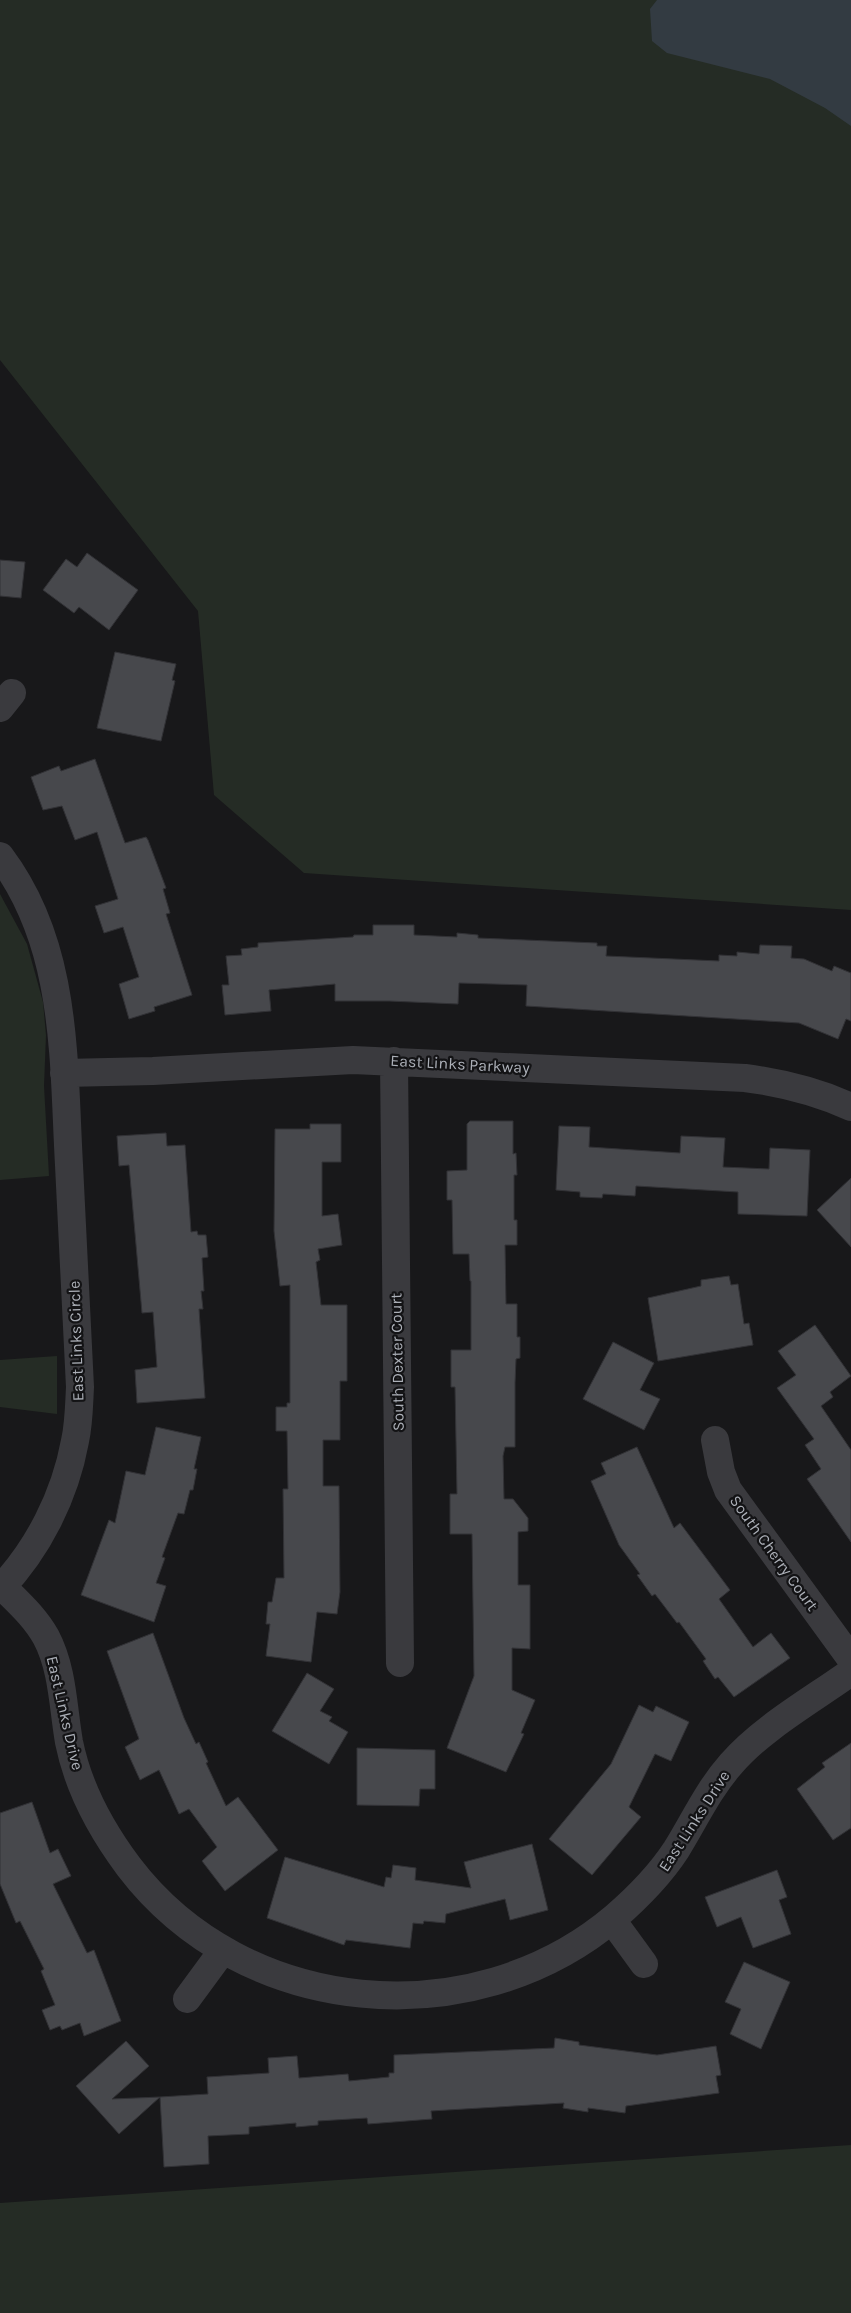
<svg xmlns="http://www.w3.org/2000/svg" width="851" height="2313" font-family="Karla,sans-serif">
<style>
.green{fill:#252c25}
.water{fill:#333b42}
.building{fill:#47484c;stroke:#323236}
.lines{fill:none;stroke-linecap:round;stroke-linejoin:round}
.minor{stroke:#3a3a3e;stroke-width:28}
.labels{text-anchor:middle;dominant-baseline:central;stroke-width:4.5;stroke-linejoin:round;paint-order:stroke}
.street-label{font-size:16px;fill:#acb0b8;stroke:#131315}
</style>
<rect width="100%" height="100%" fill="#18181a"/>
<path class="green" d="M 0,0 L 851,0 L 851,910 L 304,873 L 214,795 L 198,611 L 0,360 Z
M 0,894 L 27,944 L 43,1002 L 46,1035 L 44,1086 L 49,1176 L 0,1180 Z
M 57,1356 L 57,1414 L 0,1407 L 0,1360 Z
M 851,2145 L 851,2313 L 0,2313 L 0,2203 Z"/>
<path class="water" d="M 657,0 L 851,0 L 851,126 L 825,108 L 770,79 L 667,53 L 652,41 L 650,9 Z"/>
<path class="building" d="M 87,553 L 138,590 L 109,630 L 79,607 L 74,613 L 43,590 L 66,559 L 77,567 Z
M 0,560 L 25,562 L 21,598 L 0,596 Z
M 115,652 L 176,664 L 172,680 L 175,681 L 161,741 L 97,728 Z
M 95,759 L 125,843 L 146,837 L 148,840 L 166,888 L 163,889 L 170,913 L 166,914 L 192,995 L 154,1007 L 155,1011 L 129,1019 L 119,984 L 139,977 L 123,927 L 104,933 L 95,906 L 118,899 L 97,832 L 75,840 L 62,806 L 43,810 L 31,777 L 59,766 L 61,771 Z
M 373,925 L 414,925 L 414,935 L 457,937 L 457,933 L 478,935 L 478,938 L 597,943 L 597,946 L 607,946 L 606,956 L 719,961 L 719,955 L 737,956 L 737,952 L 759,954 L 760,945 L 792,946 L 791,958 L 804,959 L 832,971 L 834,966 L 851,973 L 851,1021 L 846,1019 L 838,1039 L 799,1023 L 526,1006 L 527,985 L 459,983 L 458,1004 L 389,1001 L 335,1001 L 335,984 L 269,990 L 271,1011 L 225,1015 L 222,985 L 229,985 L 226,956 L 242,955 L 241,949 L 258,947 L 258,943 L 353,937 L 354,935 L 373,935 Z
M 470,1121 L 513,1121 L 513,1154 L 516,1153 L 517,1175 L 514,1175 L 514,1220 L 517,1220 L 517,1245 L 505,1245 L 506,1304 L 517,1304 L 517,1337 L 520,1337 L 520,1358 L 516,1359 L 515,1383 L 515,1447 L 505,1447 L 503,1456 L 504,1499 L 513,1499 L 528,1518 L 528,1531 L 518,1532 L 518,1585 L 530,1585 L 530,1649 L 512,1648 L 512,1690 L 535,1700 L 521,1733 L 524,1734 L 506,1772 L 447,1748 L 474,1676 L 472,1534 L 450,1534 L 450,1494 L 457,1494 L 455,1387 L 451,1387 L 451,1350 L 471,1350 L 471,1281 L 470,1281 L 469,1254 L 453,1254 L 452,1200 L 447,1200 L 447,1171 L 467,1170 L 467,1124 Z
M 310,1124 L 341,1124 L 341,1162 L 322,1162 L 322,1216 L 338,1214 L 342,1245 L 318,1249 L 320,1260 L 316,1262 L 321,1305 L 347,1305 L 347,1381 L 340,1381 L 340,1440 L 323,1440 L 323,1486 L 339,1486 L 340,1592 L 337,1614 L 317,1612 L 311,1662 L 266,1656 L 270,1624 L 266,1624 L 268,1602 L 272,1602 L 276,1578 L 284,1578 L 283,1489 L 288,1489 L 287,1431 L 276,1431 L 276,1407 L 287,1407 L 287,1403 L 290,1403 L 290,1285 L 280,1286 L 274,1231 L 275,1129 L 310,1129 Z
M 559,1126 L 590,1127 L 589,1147 L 680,1153 L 681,1136 L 725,1138 L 723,1167 L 769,1169 L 770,1148 L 810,1150 L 807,1216 L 738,1214 L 738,1192 L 636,1186 L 635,1196 L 603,1194 L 602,1198 L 580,1197 L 580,1192 L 556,1190 Z
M 166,1133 L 167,1146 L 185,1145 L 191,1232 L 197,1231 L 198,1235 L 206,1235 L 208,1257 L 202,1258 L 204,1291 L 201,1291 L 203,1309 L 199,1309 L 205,1398 L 137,1403 L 135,1370 L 157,1367 L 153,1312 L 142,1313 L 129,1165 L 119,1166 L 117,1136 Z
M 851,1178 L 851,1247 L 817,1210 Z
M 729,1276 L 731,1285 L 738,1284 L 744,1324 L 749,1323 L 753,1345 L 658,1361 L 648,1298 L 701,1286 L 701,1280 Z
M 815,1325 L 851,1376 L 830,1392 L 833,1397 L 821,1406 L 851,1450 L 851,1542 L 807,1479 L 821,1469 L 805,1445 L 814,1439 L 777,1388 L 796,1375 L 778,1351 Z
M 613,1342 L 654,1363 L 640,1390 L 660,1399 L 644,1430 L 583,1399 Z
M 156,1427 L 201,1437 L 194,1469 L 197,1469 L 193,1490 L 190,1490 L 184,1514 L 178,1513 L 162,1557 L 165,1558 L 156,1583 L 166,1586 L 154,1622 L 81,1595 L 109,1520 L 115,1523 L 126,1471 L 145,1475 Z
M 637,1447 L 674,1528 L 680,1523 L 730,1590 L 719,1599 L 753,1647 L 771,1633 L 790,1658 L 734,1697 L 718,1677 L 715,1679 L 703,1661 L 706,1659 L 679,1622 L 677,1623 L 655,1594 L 652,1596 L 637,1575 L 640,1574 L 619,1545 L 591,1481 L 606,1474 L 601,1463 Z
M 153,1633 L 184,1718 L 196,1744 L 199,1742 L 208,1762 L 206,1763 L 226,1806 L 238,1797 L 278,1850 L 225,1891 L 202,1861 L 217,1847 L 189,1809 L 179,1814 L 159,1770 L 140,1780 L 125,1747 L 139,1739 L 107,1651 Z
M 307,1673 L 334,1689 L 320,1711 L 332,1717 L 329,1721 L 348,1732 L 329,1764 L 272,1731 Z
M 639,1705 L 653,1712 L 656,1706 L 689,1722 L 671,1761 L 655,1754 L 629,1807 L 641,1817 L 592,1875 L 549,1839 L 611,1764 Z
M 851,1743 L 851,1828 L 833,1840 L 797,1789 L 825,1767 L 822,1763 Z
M 357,1748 L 435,1750 L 435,1789 L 420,1789 L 419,1806 L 357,1805 Z
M 32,1802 L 50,1853 L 58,1849 L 71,1876 L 53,1884 L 87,1953 L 94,1950 L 121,2021 L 84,2036 L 80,2023 L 62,2030 L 60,2026 L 50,2030 L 42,2010 L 55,2005 L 41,1971 L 44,1969 L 20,1921 L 16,1923 L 0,1884 L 0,1813 Z
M 532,1844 L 548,1910 L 510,1920 L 505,1899 L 446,1914 L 445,1923 L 424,1921 L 423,1924 L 413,1923 L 410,1948 L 346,1940 L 344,1945 L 267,1918 L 285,1857 L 384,1887 L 386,1877 L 391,1878 L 393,1865 L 416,1868 L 415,1880 L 471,1888 L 464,1862 Z
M 777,1870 L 787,1897 L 779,1900 L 791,1934 L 753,1948 L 741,1917 L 717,1927 L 705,1897 Z
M 744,1962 L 790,1982 L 761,2049 L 730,2034 L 741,2009 L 725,2002 Z
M 555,2038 L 579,2042 L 579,2045 L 657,2055 L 716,2046 L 721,2075 L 716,2076 L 719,2093 L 626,2106 L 625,2113 L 588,2108 L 588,2112 L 563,2108 L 564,2103 L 431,2111 L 432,2119 L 368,2124 L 367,2118 L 318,2121 L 318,2125 L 296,2127 L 296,2123 L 249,2127 L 249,2134 L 208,2136 L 209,2164 L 164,2167 L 160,2097 L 208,2094 L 207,2077 L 269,2073 L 268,2058 L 297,2056 L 299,2078 L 348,2074 L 349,2081 L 389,2077 L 389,2073 L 394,2073 L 394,2055 L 554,2048 Z
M 126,2041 L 149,2066 L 112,2099 L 160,2097 L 119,2134 L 76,2086 Z"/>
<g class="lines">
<path class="minor" d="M 0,708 L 12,693
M 0,856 C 68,946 63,1058 69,1165 C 72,1239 76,1313 80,1387 C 79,1405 79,1423 75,1441 C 65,1496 38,1549 0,1589
M 394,1061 L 400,1663
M 64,1073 L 153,1071 L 353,1060 L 745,1078 C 783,1083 816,1091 851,1107
M 715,1440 L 721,1472 L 728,1490 L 851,1659
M 3,1587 C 18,1602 35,1617 46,1637 C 63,1669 63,1708 69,1742 C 78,1787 102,1831 129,1867 C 243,2017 472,2038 615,1917 C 638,1897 659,1876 676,1850 C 694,1821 708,1790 731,1764 C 762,1728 812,1700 851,1672
M 612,1920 L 644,1964
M 187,1999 L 223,1950"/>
</g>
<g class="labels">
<g class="street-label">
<text transform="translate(460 1064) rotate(3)">East Links Parkway</text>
<text transform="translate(76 1341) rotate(-92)">East Links Circle</text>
<text transform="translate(397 1362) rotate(-91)">South Dexter Court</text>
<text transform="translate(774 1553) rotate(54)">South Cherry Court</text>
<text transform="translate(65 1713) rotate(77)">East Links Drive</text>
<text transform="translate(694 1821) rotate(-57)">East Links Drive</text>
</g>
</g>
</svg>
